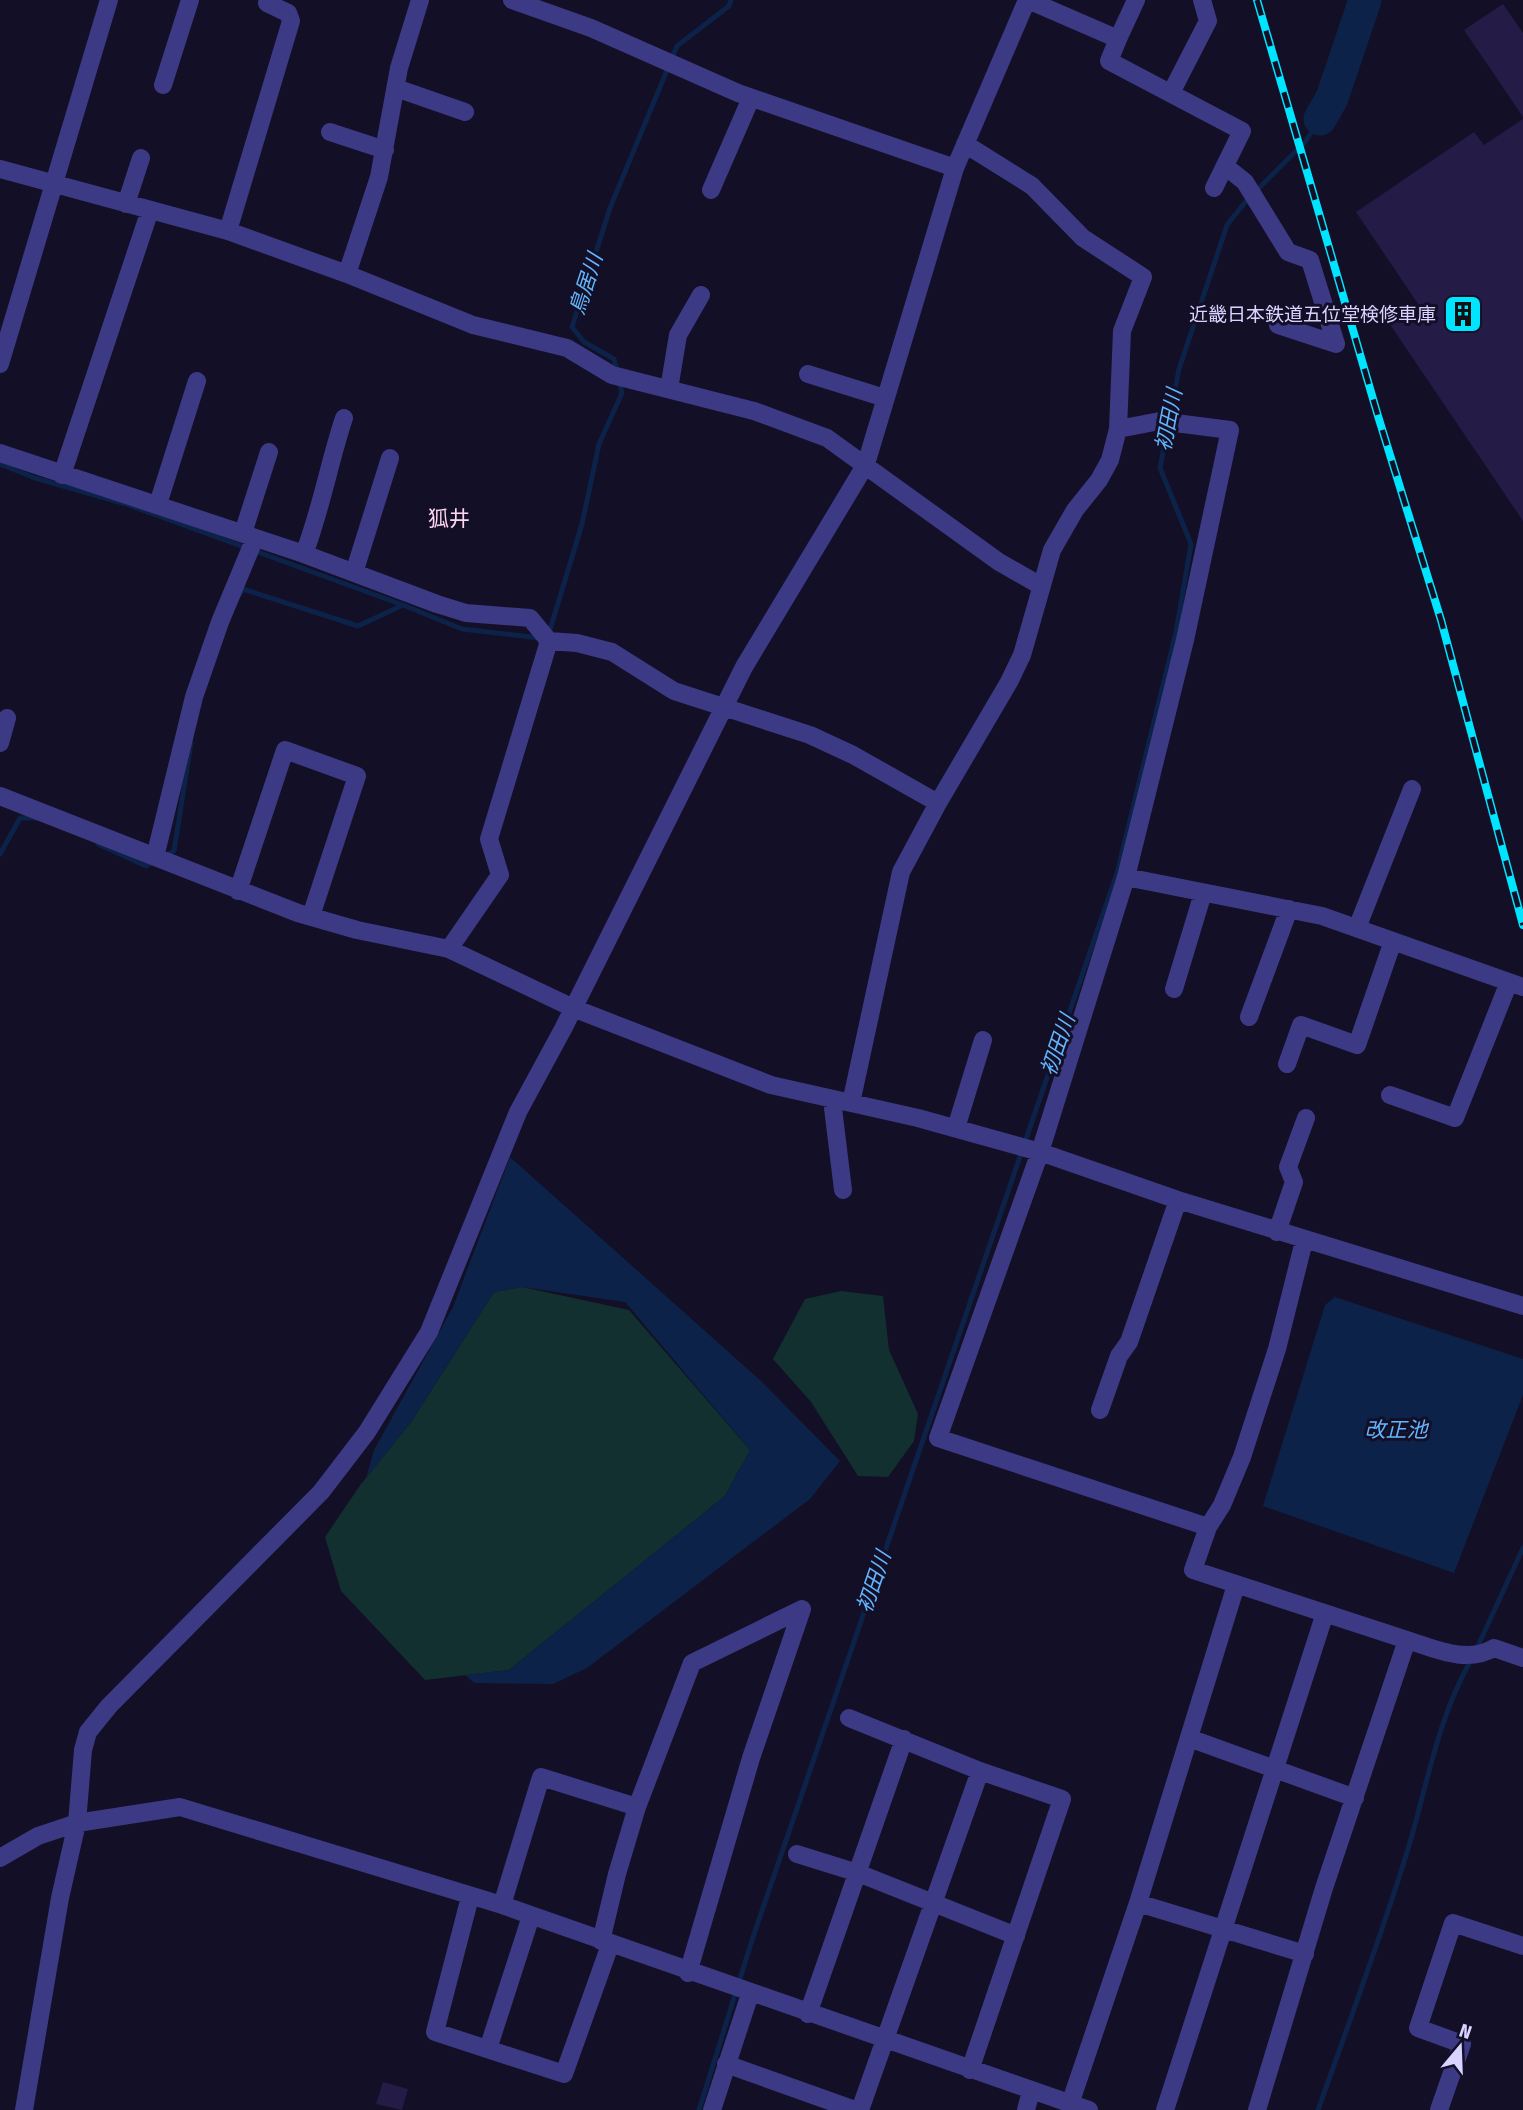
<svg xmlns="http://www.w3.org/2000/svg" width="1523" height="2110" font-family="'Fira Sans Condensed','Noto Sans JP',sans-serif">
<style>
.green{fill:#12302f}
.water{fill:#0c2248}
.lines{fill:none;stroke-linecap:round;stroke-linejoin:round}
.stream{stroke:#0c2248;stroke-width:5}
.river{stroke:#0c2248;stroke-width:33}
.building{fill:#241b47}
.minor{stroke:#3d3a85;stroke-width:18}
.rail-casing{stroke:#00e5ff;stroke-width:8}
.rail{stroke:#130f26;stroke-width:5;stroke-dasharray:16;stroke-linecap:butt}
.labels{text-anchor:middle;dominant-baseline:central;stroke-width:6;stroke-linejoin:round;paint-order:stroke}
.poi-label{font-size:19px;fill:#d9d4ff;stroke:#130f26;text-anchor:end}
.water-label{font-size:21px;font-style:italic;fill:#62b6ff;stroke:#130f26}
.neighbourhood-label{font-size:21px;fill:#ffd6f0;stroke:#130f26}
</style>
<rect width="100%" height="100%" fill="#130f26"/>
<path class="green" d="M 522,1287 L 629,1310 L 750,1450 L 725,1496 L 509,1670 L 425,1680 L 341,1591 L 325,1537 L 361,1484 L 411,1422 L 494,1292 Z
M 841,1291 L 883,1296 L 889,1350 L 918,1414 L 914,1441 L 888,1477 L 858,1476 L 811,1402 L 773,1359 L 805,1299 Z"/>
<path class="water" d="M 510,1157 L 760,1380 L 840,1461 L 810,1499 L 587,1668 L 553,1684 L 474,1683 L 465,1675 L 509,1670 L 725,1496 L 750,1450 L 625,1302 L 522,1287 L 494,1292 L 411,1422 L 366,1478 L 374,1450 L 453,1307 Z
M 1335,1297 L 1523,1359 L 1523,1395 L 1454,1573 L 1263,1506 L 1325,1305 Z"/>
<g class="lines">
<path class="stream" d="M 617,372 L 614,359 L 584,342 L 572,327 L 610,208 L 677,46 L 729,6 L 731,0
M 0,464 L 35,478 L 126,504 L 403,605
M 239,595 L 243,589 L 358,626 L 403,605 L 462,629 L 540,638
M 549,633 L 582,524 L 599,444 L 622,393 L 619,381
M 98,844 L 146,866 L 153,862
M 0,854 L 20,818 L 38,818
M 165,856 L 174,851 L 191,743
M 1477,1648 L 1523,1548
M 699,2110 L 753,1937 L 1117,873 L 1176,632 L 1191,544 L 1160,468 L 1179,369 L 1227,225 L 1247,200 L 1305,142 L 1320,119
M 1318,2110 C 1347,2028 1378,1945 1404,1862 C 1426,1794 1435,1723 1471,1660"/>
<path class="river" d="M 1320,119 L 1332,98 L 1365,0"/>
</g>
<path class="building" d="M 1503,4 L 1523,33 L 1523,117 L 1464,30 Z
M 1523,119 L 1523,521 L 1389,323 L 1418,304 L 1356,212 L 1474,132 L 1484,145 Z
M 383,2082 L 408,2089 L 402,2110 L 376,2104 Z"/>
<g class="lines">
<path class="minor" d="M 512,0 L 591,28 L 738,93 L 955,168
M 1028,0 L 1118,39 L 1136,0
M 1118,39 L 1109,61 L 1242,131 L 1214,188
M 163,85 L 190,0
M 396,88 L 465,112
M 1171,93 L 1208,21 L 1202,0
M 330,132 L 385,150
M 1225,166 L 1245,182 L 1288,252 L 1310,260 L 1336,344 L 1278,325
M 0,169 L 228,231 L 347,274 L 473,325 L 567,348 L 612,375 L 754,411 L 827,438 L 999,562 L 1041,586
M 711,190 L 751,98
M 126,204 L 141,158
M 228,231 L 291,21 L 288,13 L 267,3 L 268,0
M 347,274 L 379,177 L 399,68 L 420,0
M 0,364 L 109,0
M 808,374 L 885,398
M 669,389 L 678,335 L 701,295
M 1118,429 L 1160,421 L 1230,430 L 1185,640 L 1126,877 L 1040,1152 L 938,1438 L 1208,1527
M 0,453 L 304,554 L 437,604 L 466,613 L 530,618 L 549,641
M 62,475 L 150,210
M 158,504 L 197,381
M 243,533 L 269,452
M 304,554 C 321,510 329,463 344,418
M 354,573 L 390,458
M 0,743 L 7,718
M 0,796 L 298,913 L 357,930 L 449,949 L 573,1008 L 771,1085 L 918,1118 L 1040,1152 L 1178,1200 L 1523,1306
M 155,857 L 194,697 L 220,622 L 255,538
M 1126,877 L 1322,916 L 1523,987
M 238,891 L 285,750 L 357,776 L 311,916
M 1357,928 L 1412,789
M 449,949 L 500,875 L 489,839 L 549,641 L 577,643 L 612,652 L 674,691 L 810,735 L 853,755 L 938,803
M 1174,989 L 1203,893
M 1249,1017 L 1289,909
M 1287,1064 L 1301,1025 L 1357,1045 L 1393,941
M 1390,1095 L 1455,1118 L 1509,982
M 832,1100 L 843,1190
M 851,1103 L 901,872 L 938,803 L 1009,682 L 1022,655 L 1052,550 L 1075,510 L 1099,480 L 1110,460 L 1118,429 L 1122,331 L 1143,277 L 1083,238 L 1032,186 L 965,144
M 956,1128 L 983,1040
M 1277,1232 L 1294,1182 L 1288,1167 L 1306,1118
M 1100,1410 L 1119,1356 L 1129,1342 L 1178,1200
M 1407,1640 C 1436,1649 1466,1664 1494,1648 L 1523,1658
M 849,1718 L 980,1771 L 860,2110
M 1189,1738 L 1355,1798
M 797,1854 L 858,1873 L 1016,1936
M 0,1858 L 38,1836 L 77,1823 L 180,1807 L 502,1905 L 1089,2110
M 470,1897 L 435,2032 L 564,2074 L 610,1945
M 1138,1903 L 1305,1954
M 502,1905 L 541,1777 L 637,1807 L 692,1663 L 802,1609
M 601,1941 L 617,1874 L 637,1807
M 688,1973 L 751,1758 L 802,1609
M 808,2014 L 904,1739
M 488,2049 L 531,1916
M 726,2064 L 855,2110
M 970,2070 L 1062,1799 L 980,1771
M 1070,2104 L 1138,1903 L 1236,1585
M 24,2110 L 60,1898 L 77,1823 L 83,1750 L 88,1732 L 109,1706 L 321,1492 L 367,1432 L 429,1332 L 518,1112 L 563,1029 L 744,667 L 866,464 L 955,168 L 1027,0
M 712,2110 L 750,1994
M 1026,2110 L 1031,2091
M 1165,2110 L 1325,1613
M 1257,2110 L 1324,1888 L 1407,1640 L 1193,1570 L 1208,1527 L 1222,1505 L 1242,1457 L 1277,1349 L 1304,1241
M 1439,2110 L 1462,2044 L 1418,2028 L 1453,1923 L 1523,1946"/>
<defs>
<path id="rail" d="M 1257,0 L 1378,416 L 1441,620 L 1523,925"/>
</defs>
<use href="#rail" class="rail-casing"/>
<use href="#rail" class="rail"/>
</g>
<defs>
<symbol id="building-square" viewBox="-11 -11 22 22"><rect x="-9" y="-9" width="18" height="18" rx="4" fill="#00e5ff" stroke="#130f26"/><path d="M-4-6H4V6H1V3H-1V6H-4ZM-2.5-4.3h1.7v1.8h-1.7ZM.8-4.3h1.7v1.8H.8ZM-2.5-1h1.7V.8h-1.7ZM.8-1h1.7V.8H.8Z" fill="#111"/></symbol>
</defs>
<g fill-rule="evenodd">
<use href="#building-square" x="1441" y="292" width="44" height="44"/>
</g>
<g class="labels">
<g class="poi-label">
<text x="1436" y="314">近畿日本鉄道五位堂検修車庫</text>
</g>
<g class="water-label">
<text transform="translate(586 284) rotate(-72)">鳥居川</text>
<text transform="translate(1169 420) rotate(-79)">初田川</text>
<text transform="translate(1058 1045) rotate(-71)">初田川</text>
<text x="1396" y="1430">改正池</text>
<text transform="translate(874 1582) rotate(-71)">初田川</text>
</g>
<g class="neighbourhood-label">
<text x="449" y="519">狐井</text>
</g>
</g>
<g transform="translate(1460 2047) rotate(19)" stroke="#130f26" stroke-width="5" paint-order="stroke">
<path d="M0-5L12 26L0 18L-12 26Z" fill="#d9d4ff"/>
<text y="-10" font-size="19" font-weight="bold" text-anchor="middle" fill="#d9d4ff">N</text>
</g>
</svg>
